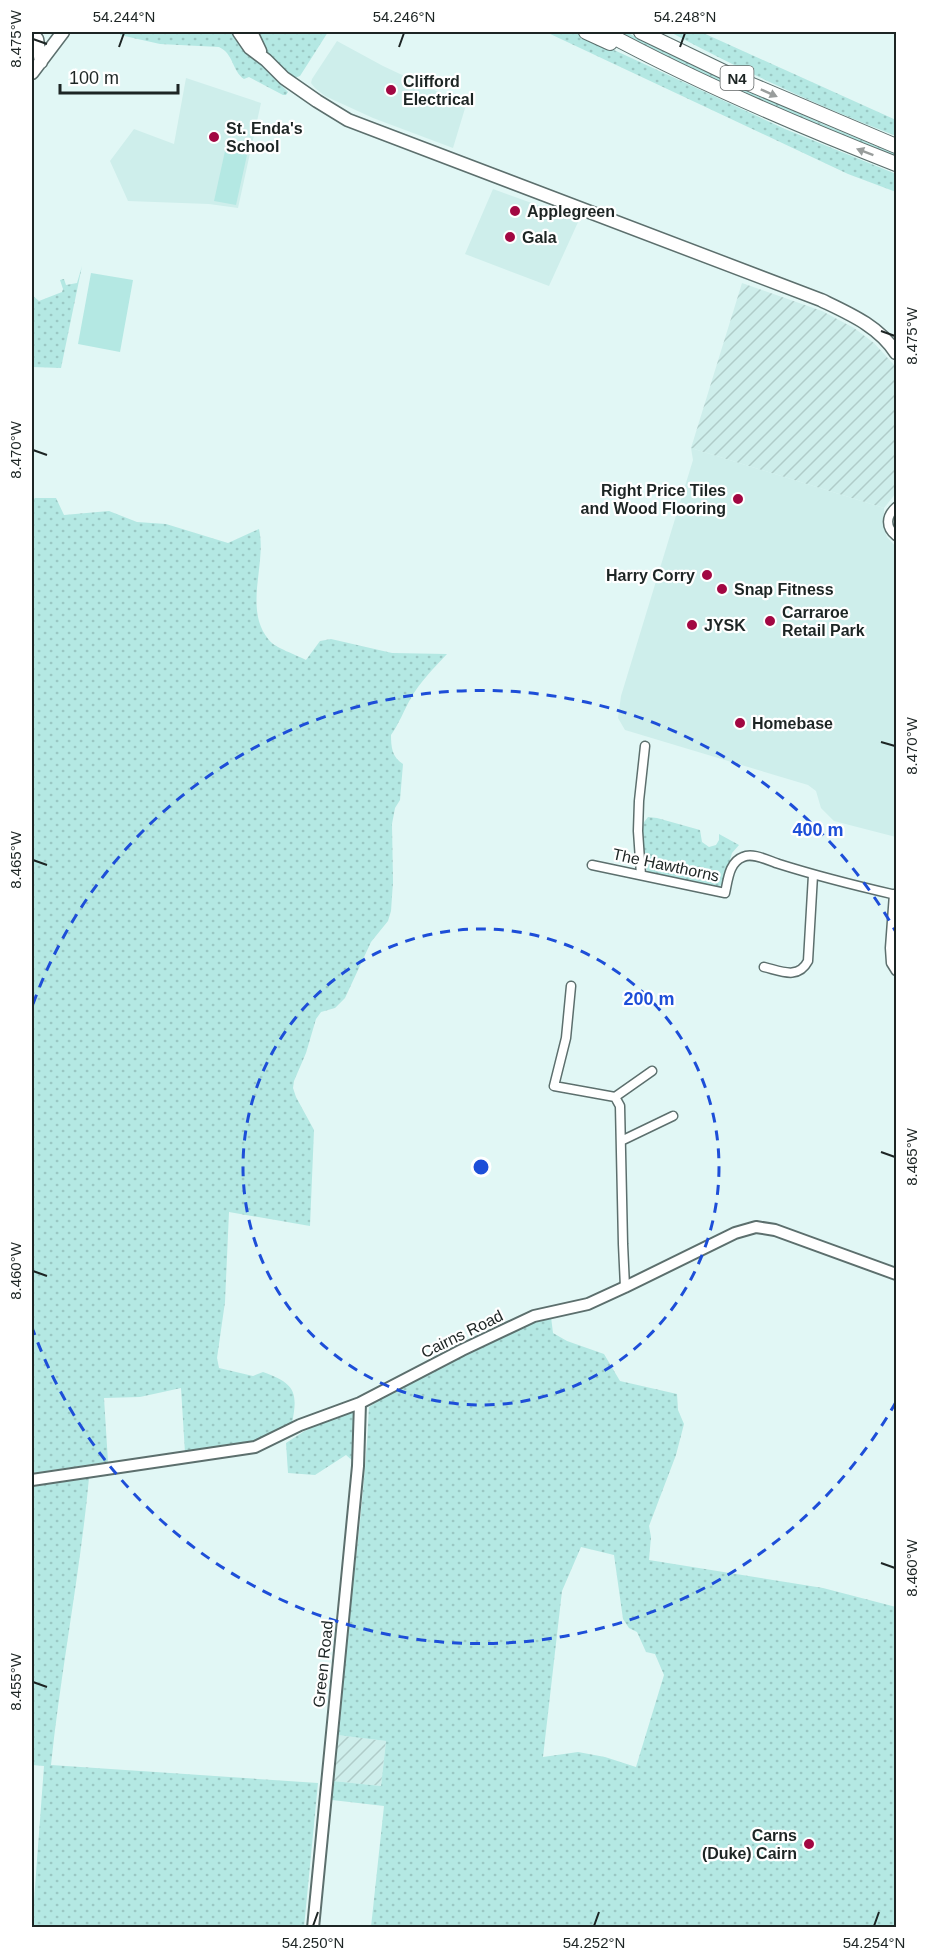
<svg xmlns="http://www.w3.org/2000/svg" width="928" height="1959" font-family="Arial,sans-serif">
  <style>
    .built { fill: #ceeeeb }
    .industrial { fill: url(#industrial-furrows) }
    .grass { fill: url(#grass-dots); fill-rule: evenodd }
    .green { fill: #b4e8e3 }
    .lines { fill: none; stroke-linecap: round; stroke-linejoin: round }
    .minor-casing { stroke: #5c6f6d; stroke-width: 11 }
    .tertiary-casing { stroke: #5c6f6d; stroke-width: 14 }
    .secondary-casing { stroke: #5c6f6d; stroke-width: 15 }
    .trunk-casing { stroke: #5c6f6d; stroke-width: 16 }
    .minor { stroke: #fff; stroke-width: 8 }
    .tertiary { stroke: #fff; stroke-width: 10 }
    .secondary { stroke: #fff; stroke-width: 12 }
    .trunk { stroke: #fff; stroke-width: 14 }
    .oneway { fill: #999d9c }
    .ticks { fill: none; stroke: #1d2524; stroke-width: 2 }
    .ring { fill: none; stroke: #1d4ed8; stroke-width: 3; stroke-dasharray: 10 8 }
    .poi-dot { fill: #a20742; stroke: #fff; stroke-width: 2 }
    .labels { text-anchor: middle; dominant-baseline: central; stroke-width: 4.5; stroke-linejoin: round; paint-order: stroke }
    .shield { fill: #fff; stroke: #616666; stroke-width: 1.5 }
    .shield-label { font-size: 15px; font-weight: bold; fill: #1d2524 }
    .poi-label { font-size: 16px; font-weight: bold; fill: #1d2524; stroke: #fff; text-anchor: start }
    .street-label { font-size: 16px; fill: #1d2524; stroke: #fff }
    .centre { fill: #1d4ed8; stroke: #fff; stroke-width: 3 }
    .ring-label { font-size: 18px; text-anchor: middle; font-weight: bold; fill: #1d4ed8; stroke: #fff; stroke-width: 4.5; stroke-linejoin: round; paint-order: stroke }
    .neatline { fill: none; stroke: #1d2524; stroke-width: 2 }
    .ticks-label { font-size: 15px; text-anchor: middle; fill: #1d2524 }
  </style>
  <defs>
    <pattern id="industrial-furrows" width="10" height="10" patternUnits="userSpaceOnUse" patternTransform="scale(1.5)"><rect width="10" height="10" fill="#ceeeeb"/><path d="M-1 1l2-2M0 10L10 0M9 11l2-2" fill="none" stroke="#b0ccc9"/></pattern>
    <pattern id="grass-dots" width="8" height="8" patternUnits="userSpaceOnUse" patternTransform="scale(1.5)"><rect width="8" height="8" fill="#b4e8e3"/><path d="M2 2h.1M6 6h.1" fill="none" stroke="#9ac7c3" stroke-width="1.8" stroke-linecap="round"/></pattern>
  </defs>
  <rect width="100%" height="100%" fill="#e1f7f5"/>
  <!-- built -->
  <path class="built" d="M337,41L383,66L466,105L453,148L373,118L325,96L315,88L311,83L312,79Z
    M186,78L261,103L238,208L209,204L128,201L110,161L134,129L174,144Z
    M493,189L579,220L549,286L465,254Z
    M691,448L884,508V528L887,537L896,547V837L834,821L821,808L816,791L808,785L625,730L618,718L621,696L693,460Z"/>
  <!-- industrial -->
  <path class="industrial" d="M742,283L822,311L854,328L874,343L896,367V493L884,508L691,448Z
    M337,1735L386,1741L381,1786L333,1781Z"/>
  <!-- grass -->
  <path class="grass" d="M120,32L129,34L130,32H233L249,53L288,92L286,95H283L249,77L244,79C232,71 234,54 219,47L160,44L120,35Z
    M256,32H328L300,76L294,78C280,65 261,51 256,32Z
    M546,32H575L785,129L896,174V192L848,174Z
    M613,32H626L659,49L818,122L896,154V160L798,120Z
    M670,32H701L896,120V136C818,106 743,71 670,32Z
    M82,266L61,368L32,367V295L39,301L62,292L63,289L60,280L64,279L66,285L77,283Z
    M35,498H56L64,515L109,511L137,522L166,524L228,543L259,529C267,564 243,610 269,640C275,648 297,655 306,660L320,641L331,639L392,653L447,654C434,668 420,682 411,698C404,710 399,724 391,735C391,747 392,757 403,764L400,800L395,808L392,824L393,882L391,911L388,921L371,942L345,998L335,1008L321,1012L316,1019L306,1053L294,1081L293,1088L296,1097L314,1130L310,1226L229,1212L225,1302L217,1358L219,1368L253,1376L263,1372C293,1383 299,1390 292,1423L254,1442L185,1453L181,1388L140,1397L104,1398L108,1462L32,1473V501Z
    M648,817L657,818L700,830L702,842L709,847L716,845L719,840V834L739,845L732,853L723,884L716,888L649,873L645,867L641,826Z
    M551,1317L553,1333L567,1341L604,1354L620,1381L677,1394L678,1410L684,1424L676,1455L649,1526L651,1537L649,1560L823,1588L896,1607V1927H371L384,1806L332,1800L333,1781L381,1786L386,1741L337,1735C346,1625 364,1517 369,1407C397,1388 428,1373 458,1357C487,1342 519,1321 551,1317ZM581,1547L614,1555L623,1619L629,1628L637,1632L646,1652L655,1654L664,1675L636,1767L605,1757L578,1752L543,1757L562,1591Z
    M360,1403L355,1428L353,1461L346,1455L315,1475L288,1473L286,1443L303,1432Z
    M89,1478C80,1574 61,1669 51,1765L318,1783L304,1927H32L44,1766L32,1765V1487Z"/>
  <!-- green -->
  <path class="green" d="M225,151L247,155L236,205L214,201Z
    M91,273L133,280L120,352L78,344Z"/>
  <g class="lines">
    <defs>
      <path id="minor" d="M896,507C886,516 885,527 896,536
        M592,865L725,893C728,880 729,862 743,857C753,852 769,861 779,864C817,876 857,886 896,895
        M641,875L638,831L639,801L645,746
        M894,894L890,948L891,963L896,971
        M764,967C781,971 798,980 808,961L813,875
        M571,986L566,1038L554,1086L615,1097
        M621,1141L673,1116
        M625,1287L623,1244L620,1106L615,1097L652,1071"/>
      <path id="tertiary" d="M32,1480L255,1447L300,1425L360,1403L462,1350L534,1316L588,1304L625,1287L735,1233L756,1227L775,1230L896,1274
        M313,1928L358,1466L360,1403"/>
      <path id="secondary" d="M239,32L250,48L266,60L284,78L317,101L348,120L821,300C848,313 879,326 896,353
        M251,32L260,51
        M32,33L37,39L41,62
        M32,73L63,32"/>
      <path id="trunk" d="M586,32L610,43
        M604,32C698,83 797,125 896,164
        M641,32L745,82L896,146"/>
    </defs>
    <!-- minor casing -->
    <use href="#minor" class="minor-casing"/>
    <!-- tertiary casing -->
    <use href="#tertiary" class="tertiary-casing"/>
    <!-- secondary casing -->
    <use href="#secondary" class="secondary-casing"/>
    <!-- trunk casing -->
    <use href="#trunk" class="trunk-casing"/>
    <!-- minor -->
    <use href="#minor" class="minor"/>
    <!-- tertiary -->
    <use href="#tertiary" class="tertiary"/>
    <!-- secondary -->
    <use href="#secondary" class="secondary"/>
    <!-- trunk -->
    <use href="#trunk" class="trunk"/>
  </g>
  <!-- one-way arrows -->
  <defs><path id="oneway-solid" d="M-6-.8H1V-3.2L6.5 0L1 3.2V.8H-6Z" transform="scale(1.5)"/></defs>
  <g class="oneway">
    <use href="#oneway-solid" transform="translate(769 93) rotate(24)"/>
    <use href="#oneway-solid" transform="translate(865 152) rotate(-159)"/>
  </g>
  <!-- ticks -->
  <path class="ticks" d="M33,39L47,44M119,47L124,33M399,47L404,33M680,47L685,33M881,331L895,336M33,450L47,455M881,742L895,746M33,860L47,865M881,1152L895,1157M33,1271L47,1276M881,1563L895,1568M33,1682L47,1687M313,1926L318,1912M594,1926L599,1912M874,1926L879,1912"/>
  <!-- distance rings -->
  <g class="ring">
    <circle cx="481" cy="1167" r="238"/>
    <path d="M896 1402A477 477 0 0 1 33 1330M33 1004A477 477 0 0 1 896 932"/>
  </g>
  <!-- markers -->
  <g class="poi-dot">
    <circle cx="391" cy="90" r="6"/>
    <circle cx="214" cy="137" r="6"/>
    <circle cx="515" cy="211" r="6"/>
    <circle cx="510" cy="237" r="6"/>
    <circle cx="738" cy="499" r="6"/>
    <circle cx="707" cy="575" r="6"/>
    <circle cx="722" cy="589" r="6"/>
    <circle cx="770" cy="621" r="6"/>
    <circle cx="692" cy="625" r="6"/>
    <circle cx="740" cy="723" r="6"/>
    <circle cx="809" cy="1844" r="6"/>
  </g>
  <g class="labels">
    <!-- shield labels -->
    <rect class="shield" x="720.5" y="66" width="33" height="24" rx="4.5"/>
    <g class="shield-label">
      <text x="737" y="78">N4</text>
    </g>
    <!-- poi labels -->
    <g class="poi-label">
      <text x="403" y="81">Clifford<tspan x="403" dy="18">Electrical</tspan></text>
      <text x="226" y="128">St. Enda's<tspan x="226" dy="18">School</tspan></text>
      <text x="527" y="211">Applegreen</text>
      <text x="522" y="237">Gala</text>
      <text x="726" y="490" text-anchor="end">Right Price Tiles<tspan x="726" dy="18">and Wood Flooring</tspan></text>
      <text x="695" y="575" text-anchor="end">Harry Corry</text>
      <text x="734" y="589">Snap Fitness</text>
      <text x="782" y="612">Carraroe<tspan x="782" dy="18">Retail Park</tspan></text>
      <text x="704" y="625">JYSK</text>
      <text x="752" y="723">Homebase</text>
      <text x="797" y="1835" text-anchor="end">Carns<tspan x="797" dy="18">(Duke) Cairn</tspan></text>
    </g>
    <!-- street labels -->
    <g class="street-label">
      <text transform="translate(666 865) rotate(12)">The Hawthorns</text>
      <text transform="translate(462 1334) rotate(-26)">Cairns Road</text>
      <text transform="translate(323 1664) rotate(-84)">Green Road</text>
    </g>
  </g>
  <circle cx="481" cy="1167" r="9" class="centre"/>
  <g class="ring-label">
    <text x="818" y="836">400 m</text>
    <text x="649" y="1005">200 m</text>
  </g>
  <!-- border -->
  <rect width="928" height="1959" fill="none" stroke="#ffffff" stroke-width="66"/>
  <!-- scale -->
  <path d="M60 84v9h118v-9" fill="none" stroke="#1d2524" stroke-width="3"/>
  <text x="69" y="84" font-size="18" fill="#1d2524" stroke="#ffffff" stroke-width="4.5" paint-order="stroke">100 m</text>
  <rect x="33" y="33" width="862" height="1893" class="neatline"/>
  <g class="ticks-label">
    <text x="124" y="22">54.244°N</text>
    <text x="404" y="22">54.246°N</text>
    <text x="685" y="22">54.248°N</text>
    <text transform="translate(16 39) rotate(-90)" y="5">8.475°W</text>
    <text transform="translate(912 336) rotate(-90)" y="5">8.475°W</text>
    <text transform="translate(16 450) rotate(-90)" y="5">8.470°W</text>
    <text transform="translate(912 746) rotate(-90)" y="5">8.470°W</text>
    <text transform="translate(16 860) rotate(-90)" y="5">8.465°W</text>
    <text transform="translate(912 1157) rotate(-90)" y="5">8.465°W</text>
    <text transform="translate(16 1271) rotate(-90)" y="5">8.460°W</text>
    <text transform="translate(912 1568) rotate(-90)" y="5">8.460°W</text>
    <text transform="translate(16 1682) rotate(-90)" y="5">8.455°W</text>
    <text x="313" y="1948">54.250°N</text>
    <text x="594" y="1948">54.252°N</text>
    <text x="874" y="1948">54.254°N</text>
  </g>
</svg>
